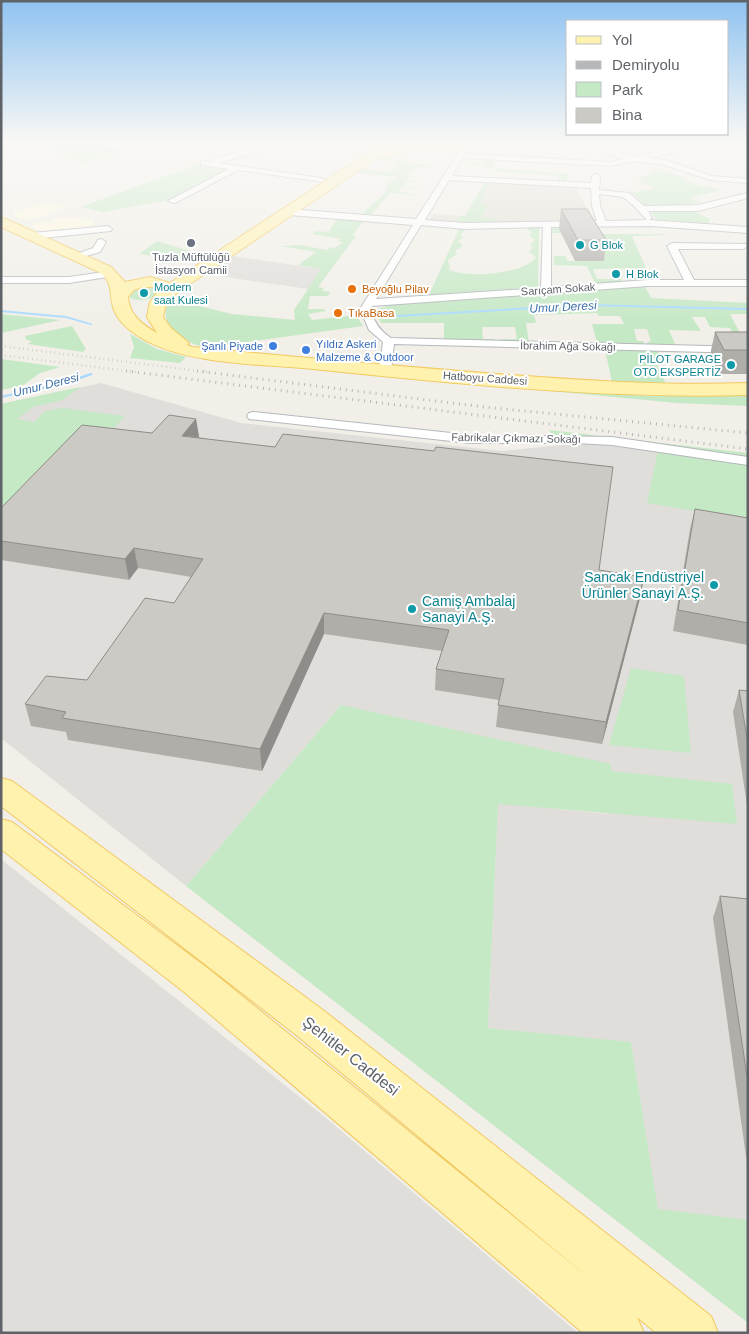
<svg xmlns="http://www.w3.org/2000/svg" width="749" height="1334" font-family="Helvetica,sans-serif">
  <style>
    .commercial { fill: #fef7e0 }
    .industrial { fill: #e0deda }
    .education { fill: #e1ded6 }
    .green { fill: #c5e8c5 }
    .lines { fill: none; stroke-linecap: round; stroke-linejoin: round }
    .stream { fill: #aadaff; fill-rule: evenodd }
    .minor-casing { stroke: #b5b8bc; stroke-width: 2 }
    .primary-casing { stroke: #f2c960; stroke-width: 2 }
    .minor { fill: #fff; fill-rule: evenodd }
    .primary { fill: #fff2af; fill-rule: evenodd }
    .rail-far1 { stroke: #b6b7b8; stroke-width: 2.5; stroke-dasharray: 0.5 4; stroke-linecap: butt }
    .rail { stroke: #b6b7b8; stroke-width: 3; stroke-dasharray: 1 5; stroke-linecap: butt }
    .wall { fill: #afaea9 }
    .shaded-wall { fill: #8f8d8a }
    .building { fill: #cccac5; stroke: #8f8d8a }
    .worship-dot { fill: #6b7280; stroke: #fff; stroke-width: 2 }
    .culture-dot { fill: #0f9aa8; stroke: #fff; stroke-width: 2 }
    .food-dot { fill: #e8710a; stroke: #fff; stroke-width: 2 }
    .shop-dot { fill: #3f7fe0; stroke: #fff; stroke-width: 2 }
    .labels { text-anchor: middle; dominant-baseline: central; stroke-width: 4; stroke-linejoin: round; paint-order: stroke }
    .far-culture-label { font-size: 11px; fill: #0d838f; stroke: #fff; text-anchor: start }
    .far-worship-label { font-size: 11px; fill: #5b616d; stroke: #fff }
    .far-food-label { font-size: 11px; fill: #c56008; stroke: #fff; text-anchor: start }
    .far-street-label { font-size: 11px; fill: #5f6368; stroke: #fff }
    .far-shop-label { font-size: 11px; fill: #366cbe; stroke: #fff; text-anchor: start }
    .far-water-label { font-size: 12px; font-style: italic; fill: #4174aa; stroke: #fff }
    .culture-label { font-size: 14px; fill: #0d838f; stroke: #fff; text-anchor: end }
    .near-street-label { font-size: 16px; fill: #5f6368; stroke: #fff }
  </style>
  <rect width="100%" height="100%" fill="#f1efe8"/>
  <!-- commercial -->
  <path class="commercial" d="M55,204L66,207L37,218L24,220L14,217V212L36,205Z
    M74,217L75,219H93L94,225L89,228L43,232L31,226L37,223L53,221V219Z"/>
  <!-- industrial -->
  <path class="industrial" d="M232,256L321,269L308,289L205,274Z
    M101,383L241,423L502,451L589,442L612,443L748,464V1304L664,1249L631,1043L488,1028L498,803L609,814L341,705L186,886L1,738V404Z
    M1,859L326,1118L578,1333H1Z"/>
  <!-- education -->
  <path class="education" d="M486,181L571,186L577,189L593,221L470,225L428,222L433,214L465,216Z"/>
  <!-- green -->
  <path class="green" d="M43,143H103L123,152L81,163Z
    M383,157L437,168L417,167L413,171L419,173L407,172L405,174L411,175L407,181L424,182H406L403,187L425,189L401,188L398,192L420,195L390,193L369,217L354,216L356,213L362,214L386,192L387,185L397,177L357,173L363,169C377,171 387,174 398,166L395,165L397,162L377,160Z
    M485,159L496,160L493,168L568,174L566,182H561V180L558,179V175L495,172V169L483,168L484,165L466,164L468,162L483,163Z
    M198,164L231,169L169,200L103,212L81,207Z
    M656,169L688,178L682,180L703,187L708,186L721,190L689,198L700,202C689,205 655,211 645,205C638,201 639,196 629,193L654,189L651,186L642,183L638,177L650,175V172Z
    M486,181H491L480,202L488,205L481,218L495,219V225L455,224L460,216H465Z
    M650,210L692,211L710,219L708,224L657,221Z
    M338,218L365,220L352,235L356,236L318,287L324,288L322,291L330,292L328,296H310L308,309H324L326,311L308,314L312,320L356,315L363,326L226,345L219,352C194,346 152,331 170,299L232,314L295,320L294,310L321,269L298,265L316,252L281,246L300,245L327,250L330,247L335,248L343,242L338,241L341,239L313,234L315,231L328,232Z
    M589,225L594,234H662L664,235L632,236L651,280L627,282L626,279L640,278L635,268L593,269L597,279H621L622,282L595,283L587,266L554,265V256H565L568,261H593L584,228H559L561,233H552V227Z
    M526,226L539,227L538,287L429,295L460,227H513L466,229L461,234L463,238L458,241L463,246L455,251L457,254L448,260L450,268L448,269C465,279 525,274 536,257L529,252L533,247L530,245L535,240L529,235L532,232L525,228Z
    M157,241L193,252L180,260L139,254Z
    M143,286H152L159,291C153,301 140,302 130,298L131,291Z
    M645,286L651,298L748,303V314H730L742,337L737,343L730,328L710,327L705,317H692L701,331L669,330L675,344H648L647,342L651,341L647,329H634L637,341H643L644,344L597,343L592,324H624L620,316H599L597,313L534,315L536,323H526L529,343L502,342L501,339H517L515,327H482L483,339H494L495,342L444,341V323H381L375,310L393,304Z
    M1,314L60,320L1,333Z
    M72,326L86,349L83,352L28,344L32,341L26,340L25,336Z
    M130,334L157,349L186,357L180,363L130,358L134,347Z
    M605,350H658L662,360L655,361L666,384L612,382Z
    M1,359L60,367L40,373L22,386L1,390Z
    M510,385L648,396H748V406L677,403L509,387Z
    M80,387L63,400L33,407L17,419L34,422L45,411L62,408L125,416L103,440L1,512V404Z
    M549,430L748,453V459L612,438L552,436Z
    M658,450L748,464V520L647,503Z
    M631,668L684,676L691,753L609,745Z
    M341,705L611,764V771L732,784L737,824L498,804L488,1028L631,1042L658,1209L748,1220V1323L186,886Z"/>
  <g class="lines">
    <!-- stream -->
    <path class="stream" d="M587,304L748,308V310L587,306L379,318L377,317L379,316Z
      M1,310L66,316L93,324L91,325L66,318L1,312Z
      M90,373H92V375L70,383L1,398V396L67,381Z"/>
    <defs>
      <path id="minor" d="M276,143H288L218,163L321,178L325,180L324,182L238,170L175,203L168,201L229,169L201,165V161L212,162V159Z
        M465,143H472L465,154L610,162L624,159L580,143H591L633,157L698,143H710L707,145L647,158L665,160L712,176L748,179V183L711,180L661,164L633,161L610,166L462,158L452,176L591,183L592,176L596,174L600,176L599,190L629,193L644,206L698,205L748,193V198L698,211H648L652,218L649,220L748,227V233L651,226L551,227V287L648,280H684L667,246L672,243L746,244L748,246L743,249H678L694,280H748V286H648L372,306L370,309C374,322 380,331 391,338L748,347V353L394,344L391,371L385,375L381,373L379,371L383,342L369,330L360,309L413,225L289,215L285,212L289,209L416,219ZM449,180L591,188L592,206L597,221L465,223L425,220ZM599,194L623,197L633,205L647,220L606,221L600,206ZM421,225L465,229L543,227L541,288L376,299Z
        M730,143L748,144V148L731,145Z
        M108,226L112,229L111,231L32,239L27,236L32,233Z
        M101,239L106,242L100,252L76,259L71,256L93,248L98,240Z
        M111,271L116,274L114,276L69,283H1V277H69Z
        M253,412L470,435L612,437L748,457V465L612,445L576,443H470L249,419L247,416L249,413Z"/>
      <path id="primary" d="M413,143H471L465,146L418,148L377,158L178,292L166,303L163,317L171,328L189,343L187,345L192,347C294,357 396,366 498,374C581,380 664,386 748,383V395C603,399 457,384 313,369C262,364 188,365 143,339C131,332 117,322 113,307C109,293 113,283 101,273L1,227V218L6,219L111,267L125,282L150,277L170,283L369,152ZM142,287H153L159,290L150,302L147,317L157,333C142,324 130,316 128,297L134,290Z
        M1,778L12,781L323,1010L711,1316L718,1333H656L637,1317L644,1333H583L184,992L1,849V819L12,822L210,970L594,1282L295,1034L1,806Z"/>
    </defs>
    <!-- minor casing -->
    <use href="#minor" class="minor-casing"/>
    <!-- primary casing -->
    <use href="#primary" class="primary-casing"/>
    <!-- minor -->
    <use href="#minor" class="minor"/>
    <!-- primary -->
    <use href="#primary" class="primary"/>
    <!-- rail-far1 -->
    <path class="rail-far1" d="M1,346L207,372
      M1,355L136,372"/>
    <!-- rail -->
    <path class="rail" d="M126,371L748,449
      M197,371L484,407L748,433"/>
  </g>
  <!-- wall -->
  <path class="wall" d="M561,209L606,240L604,261H575L559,229Z
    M715,332H748V374H719L710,355Z
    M196,419L199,437L599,570L640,598L602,744L496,727L499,700L435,690L436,669L442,651L324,634L262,771L68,740L66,732L31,726L25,704L87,680L174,603L191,577L138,568L129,580L1,560V508L152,433Z
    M695,509L748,518V645L673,631L690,529Z
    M739,690L748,691V812L733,712Z
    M720,896L748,899V1171L713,918Z"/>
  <!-- shaded-wall -->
  <path class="shaded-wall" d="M196,419L199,437L182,436Z
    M134,548L138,568L129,580L125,559Z
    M644,577L640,598L602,744L606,722Z
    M324,613V634L262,771L260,749Z"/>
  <!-- building -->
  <path class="building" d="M561,209H587L606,240H578Z
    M715,332H748V350H724Z
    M169,415L196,419L182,436L275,447L283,434L434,451L436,447L613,467L599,570L644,577L606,722L498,705L504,679L436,669L449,630L324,613L260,749L62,718L66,712L25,704L46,676L87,680L145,598L174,603L203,559L134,548L125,559L1,541V508L82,425L152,433Z
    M695,509L748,518V623L678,610Z
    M739,690L748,691V744Z
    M720,896L748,899V1083Z"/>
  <!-- sky -->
  <linearGradient id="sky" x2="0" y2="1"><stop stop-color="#8fc3f1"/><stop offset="0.43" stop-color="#f9f8f5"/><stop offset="1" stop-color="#f9f8f5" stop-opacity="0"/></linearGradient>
  <rect width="749" height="329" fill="url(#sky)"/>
  <!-- markers -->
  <circle class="worship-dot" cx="191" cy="243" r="5"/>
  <g class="culture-dot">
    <circle cx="580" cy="245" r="5"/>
    <circle cx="616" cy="274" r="5"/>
    <circle cx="144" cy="293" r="5"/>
    <circle cx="731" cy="365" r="5"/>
    <circle cx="714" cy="585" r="5"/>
    <circle cx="412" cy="609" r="5"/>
  </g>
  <g class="food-dot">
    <circle cx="352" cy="289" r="5"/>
    <circle cx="338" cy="313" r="5"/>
  </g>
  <g class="shop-dot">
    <circle cx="273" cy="346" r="5"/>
    <circle cx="306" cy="350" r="5"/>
  </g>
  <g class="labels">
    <!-- far-culture labels -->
    <g class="far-culture-label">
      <text x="590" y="245">G Blok</text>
      <text x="626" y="274">H Blok</text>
      <text x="154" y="287">Modern<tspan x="154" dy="13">saat Kulesi</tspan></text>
      <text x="721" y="359" text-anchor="end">PİLOT GARAGE<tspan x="721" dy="13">OTO EKSPERTİZ</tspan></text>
    </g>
    <!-- far-worship labels -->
    <g class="far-worship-label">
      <text x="191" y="257">Tuzla Müftülüğü<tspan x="191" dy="13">İstasyon Camii</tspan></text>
    </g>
    <!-- far-food labels -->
    <g class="far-food-label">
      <text x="362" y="289">Beyoğlu Pilav</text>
      <text x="348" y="313">TıkaBasa</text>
    </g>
    <!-- far-street labels -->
    <g class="far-street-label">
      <text transform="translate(558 289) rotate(-4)">Sarıçam Sokak</text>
      <text transform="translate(568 346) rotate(1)">İbrahim Ağa Sokağı</text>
      <text transform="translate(485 378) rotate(4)">Hatboyu Caddesi</text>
      <text transform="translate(516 438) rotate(1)">Fabrikalar Çıkmazı Sokağı</text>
    </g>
    <!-- far-shop labels -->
    <g class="far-shop-label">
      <text x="316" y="344">Yıldız Askeri<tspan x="316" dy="13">Malzeme &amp; Outdoor</tspan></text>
      <text x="263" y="346" text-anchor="end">Şanlı Piyade</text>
    </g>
    <!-- far-water labels -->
    <g class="far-water-label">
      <text transform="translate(563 307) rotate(-3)">Umur Deresi</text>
      <text transform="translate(46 385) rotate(-14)">Umur Deresi</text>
    </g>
    <!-- culture labels -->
    <g class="culture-label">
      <text x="704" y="577">Sancak Endüstriyel<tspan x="704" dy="16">Ürünler Sanayi A.Ş.</tspan></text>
      <text x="422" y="601" text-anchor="start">Camiş Ambalaj<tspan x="422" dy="16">Sanayi A.Ş.</tspan></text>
    </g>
    <!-- near-street labels -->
    <g class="near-street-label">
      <text transform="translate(351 1056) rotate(38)">Şehitler Caddesi</text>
    </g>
  </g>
  <!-- border -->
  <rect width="749" height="1334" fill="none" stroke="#5f6368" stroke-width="5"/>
  <!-- legend -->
  <rect x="566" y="20" width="162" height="115" fill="#ffffff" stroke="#bfc1c3"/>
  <rect x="576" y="36" width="25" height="8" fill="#fff2af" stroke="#bfc1c3"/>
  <text x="612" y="45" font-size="15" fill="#5f6368">Yol</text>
  <rect x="576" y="61" width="25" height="8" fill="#b6b7b8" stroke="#bfc1c3"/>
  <text x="612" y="70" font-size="15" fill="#5f6368">Demiryolu</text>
  <rect x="576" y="82" width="25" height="15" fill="#c5e8c5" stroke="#bfc1c3"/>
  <text x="612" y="95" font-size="15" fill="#5f6368">Park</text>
  <rect x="576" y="108" width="25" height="15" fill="#cccac5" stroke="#bfc1c3"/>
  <text x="612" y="120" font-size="15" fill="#5f6368">Bina</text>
</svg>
